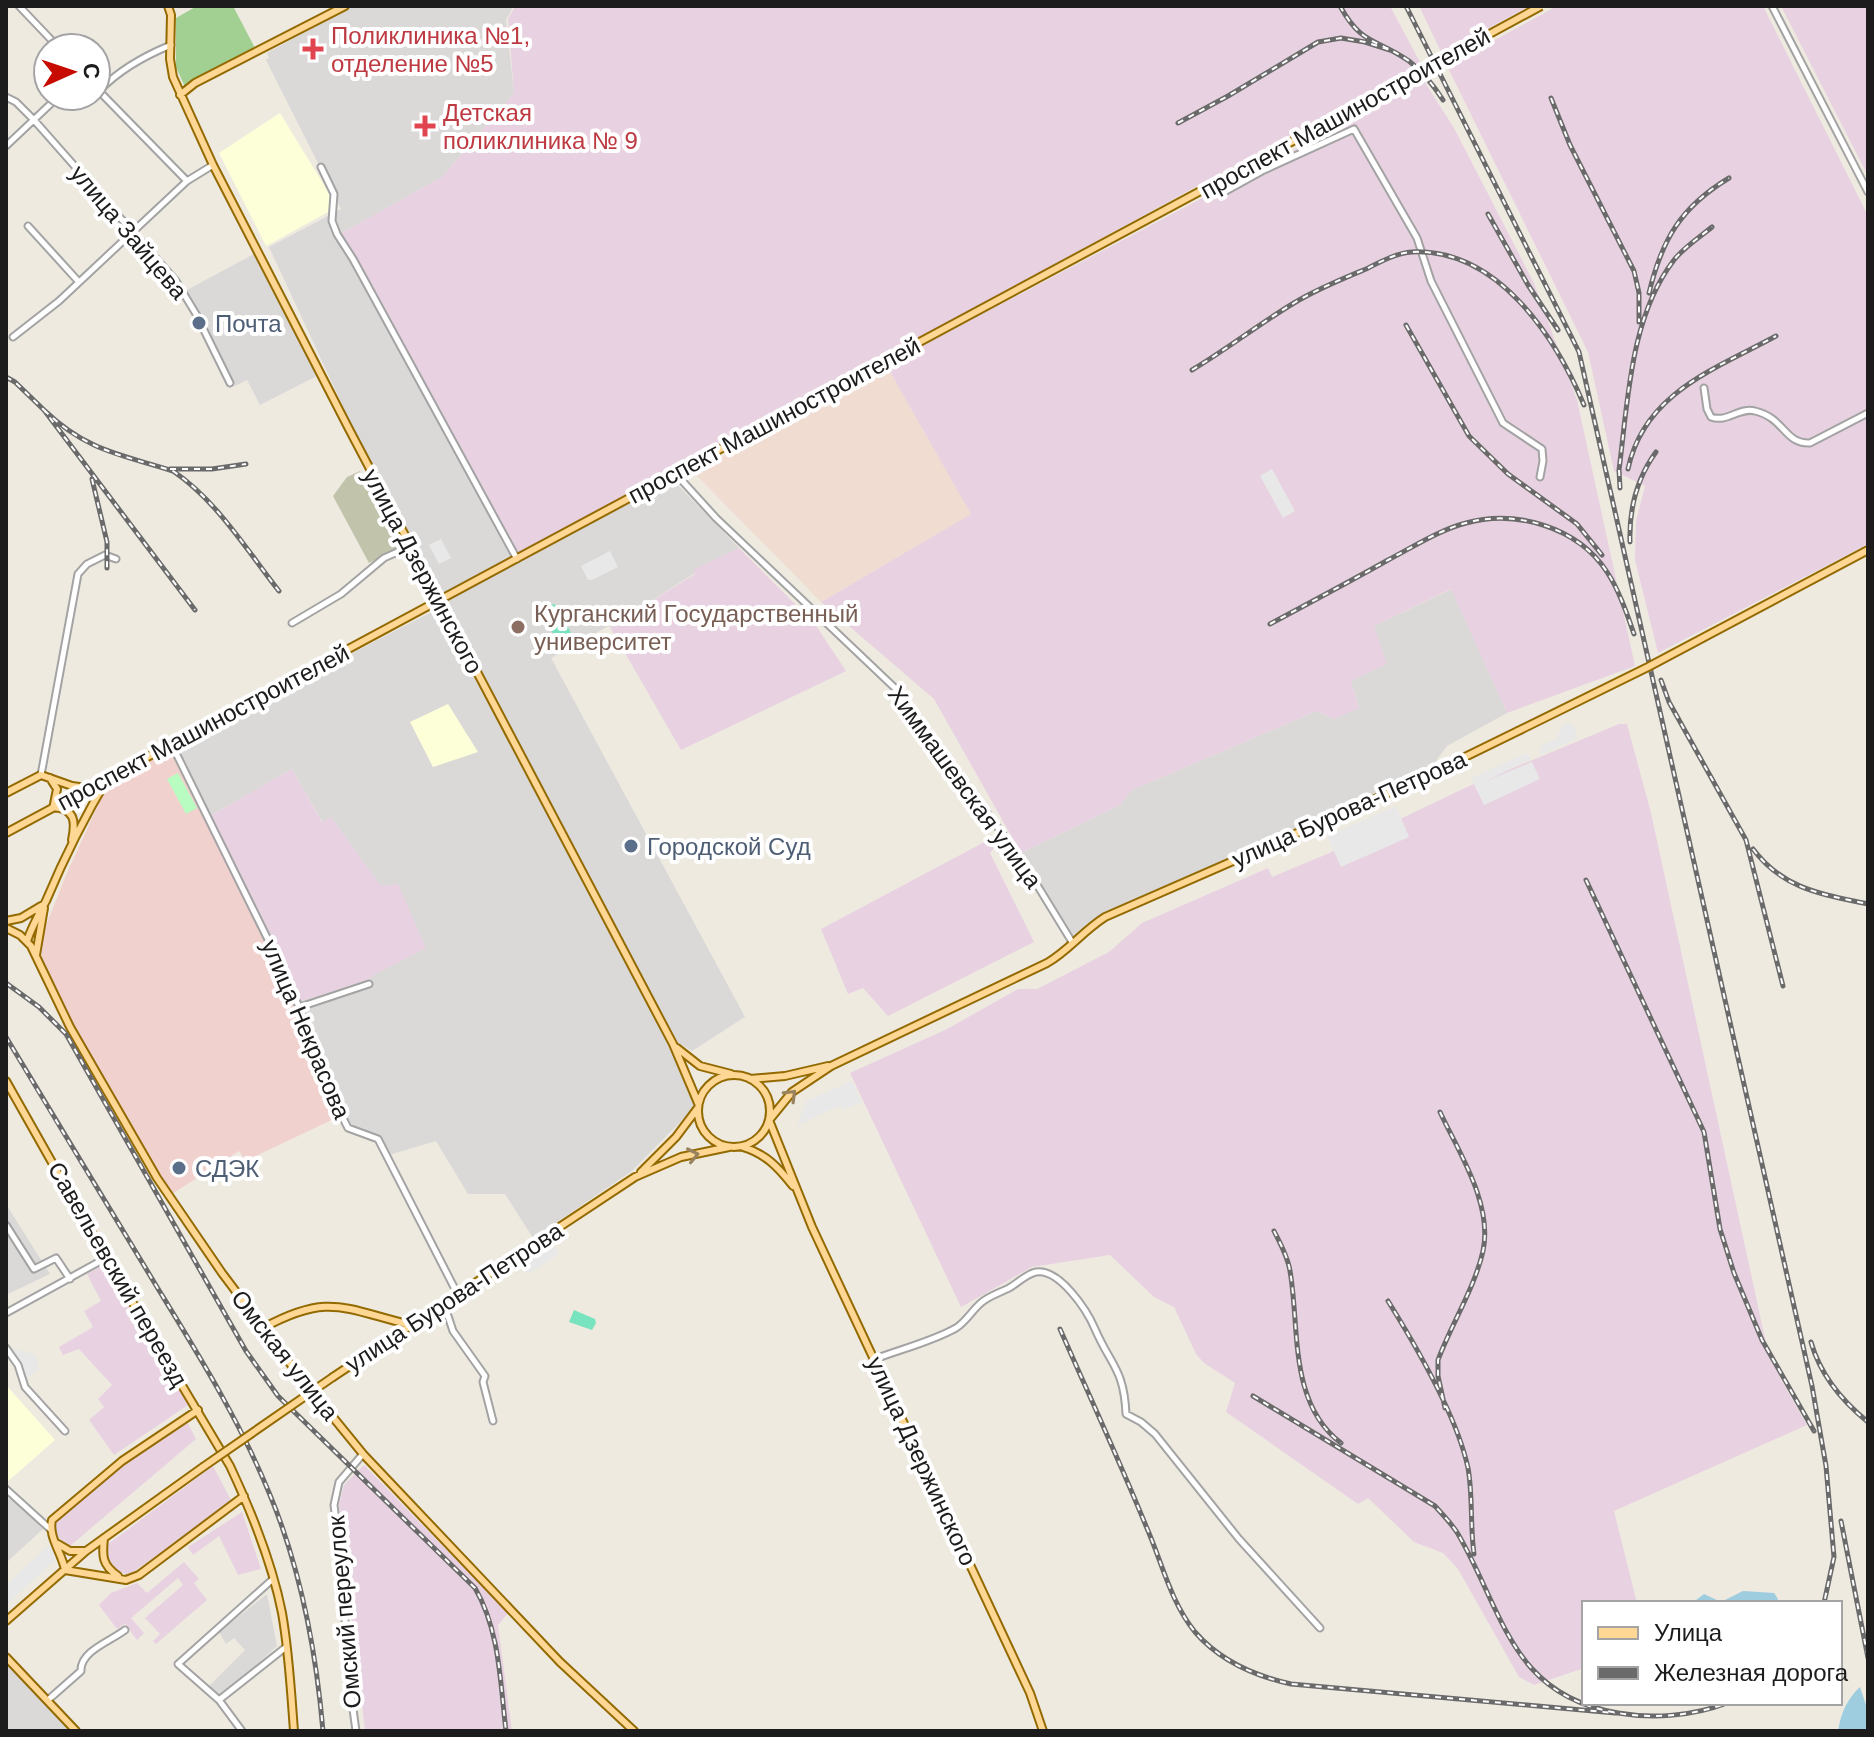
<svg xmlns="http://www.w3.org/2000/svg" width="1874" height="1737" font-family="Arial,sans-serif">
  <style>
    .residential { fill: #dad9d8 }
    .commercial { fill: #f1d1ce }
    .industrial { fill: #e8d2e2 }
    .education { fill: #fdffd8 }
    .military { fill: #f1dcd2 }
    .construction { fill: #c2c3ab }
    .forest { fill: #a1d092 }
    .park { fill: #b9fcc2 }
    .pitch { fill: #78e3bf }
    .parking { fill: #e8e8e8 }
    .water { fill: #9dcddf }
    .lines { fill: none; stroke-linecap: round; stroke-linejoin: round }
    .minor-casing { stroke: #a3a3a3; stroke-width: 9 }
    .major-casing { stroke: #936a00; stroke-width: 10 }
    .minor { stroke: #fff; stroke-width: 5 }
    .major { stroke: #ffd794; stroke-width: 6 }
    .rail-casing { stroke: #6a6a6a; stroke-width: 5 }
    .rail { stroke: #fff; stroke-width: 2; stroke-dasharray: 6; stroke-linecap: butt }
    .major-bridge-casing { stroke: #936a00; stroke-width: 10; stroke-linecap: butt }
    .major-bridge { stroke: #ffd794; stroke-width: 6 }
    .oneway { stroke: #99835e }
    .health-dot { fill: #e0444e; stroke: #fff; stroke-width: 3 }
    .service-dot { fill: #5c6f8a; stroke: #fff; stroke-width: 3 }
    .education-dot { fill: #8d6e63; stroke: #fff; stroke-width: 3 }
    .labels { text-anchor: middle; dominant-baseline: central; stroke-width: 8; stroke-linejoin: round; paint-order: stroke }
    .health-label { font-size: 24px; fill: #be3a42; stroke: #fff; text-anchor: start }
    .street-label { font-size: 24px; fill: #1c1c1c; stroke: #fff }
    .service-label { font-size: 24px; fill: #4e5e75; stroke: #fff; text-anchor: start }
    .education-label { font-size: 24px; fill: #785e54; stroke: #fff; text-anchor: start }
  </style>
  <rect width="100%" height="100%" fill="#eeeae0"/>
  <!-- residential -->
  <path class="residential" d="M353,6H510L512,9L506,20L514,93L442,177L340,234L519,556L442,599L381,488L269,247L341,209L266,60L269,58L267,53Z
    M254,254L317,376L260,405L247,380L235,386L185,291Z
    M673,480L739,548L694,570L695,573L637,610L551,658L745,1017L692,1051L675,1041L444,602Z
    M1452,589L1507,713L1447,746L1427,773L1136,899L1088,923L1072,938L1021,853L1120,805L1132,790L1317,711L1334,719L1359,707L1351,681L1374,626Z
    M437,609L672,1047L694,1100V1108L632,1171L533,1238L505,1194H468L436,1141L389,1155L379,1135L349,1126L323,1072L301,1000L330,995L364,984L372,976L381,887L331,817L323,823L292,769L210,816L176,745Z
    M6,1204L50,1274L6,1295Z
    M12,1497L43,1529L6,1563V1500Z
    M267,1594L277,1646L217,1700L206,1689L245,1650L234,1638L226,1644L219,1632Z
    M6,1662L71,1731H6Z"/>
  <!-- commercial -->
  <path class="commercial" d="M171,747L281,969L297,1006L316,1072L338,1117L245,1161L239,1151L172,1194L156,1175L62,1004L41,954L43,933L66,875L110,779Z"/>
  <!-- industrial -->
  <path class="industrial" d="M515,6H1390L1421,64L519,556L340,234L442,177L514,93L508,19Z
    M1419,6H1529L1442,54Z
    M1557,6H1763L1868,216V544L1658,653L1635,560L1636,521L1645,486L1614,471L1588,352L1447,66Z
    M1781,6H1868V176Z
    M1424,81L1454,128L1534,283L1577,400L1635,666L1507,713L1451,589L1374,626L1387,664L1351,681L1359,708L1334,719L1317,711L1132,790L1120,805L1021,853L934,699L821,602L970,514L886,365Z
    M739,548L815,624L846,671L681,750L610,627L695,574L693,570Z
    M1619,724H1627L1651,813L1766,1343L1782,1371L1779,1376L1807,1425L1614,1511L1637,1603H1584V1668L1534,1685L1519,1677L1458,1569L1443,1553L1414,1542L1368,1498L1358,1504L1226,1412L1235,1383L1204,1363L1196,1354L1174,1307L1154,1297L1110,1255L1032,1267L961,1307L850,1073L947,1029L1018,989H1037L1076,969L1109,952L1142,923L1268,868L1272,877L1327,854L1467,787Z
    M292,769L322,822L331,817L381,886L398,884L426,948L372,976L364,984L330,995L301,1000L210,816Z
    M992,838L995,847L990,853L1034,942L888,1016L863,988L848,994L821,929Z
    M105,1264L188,1405L114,1455L89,1420L104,1407L98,1399L112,1385L79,1349L63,1355L59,1347L93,1327L84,1311L101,1301L87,1274Z
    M186,1420L196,1439L70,1546L55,1535L53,1524L122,1463Z
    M364,1465L508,1613L498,1625L512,1731H365L339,1505L344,1485Z
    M213,1466L232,1502L129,1575L117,1571L106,1555L107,1545Z
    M242,1512L261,1569L238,1575L219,1536L193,1555L188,1547Z
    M184,1562L199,1579L194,1583L207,1600L156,1644L153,1641L160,1634L145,1618L183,1585L178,1578L131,1618L144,1633L137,1640L125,1624L117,1629L99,1605L111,1593L137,1583L147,1593Z"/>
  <!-- education -->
  <path class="education" d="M280,113L332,198L330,211L266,246L219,153Z
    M448,704L478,752L433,767L410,722Z
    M6,1385L55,1440L6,1483Z"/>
  <!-- military -->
  <path class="military" d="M886,365L971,514L821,602L694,473Z"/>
  <!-- construction -->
  <path class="construction" d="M360,471L401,547L369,563L333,496L347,477Z"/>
  <!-- forest -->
  <path class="forest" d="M197,6H233L257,52L185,87L176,67V18Z"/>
  <!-- park -->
  <path class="park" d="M178,773L197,808L186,814L167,779Z"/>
  <!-- pitch -->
  <path class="pitch" d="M553,604L557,606L571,633L570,638L562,643L557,641L541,611Z
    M574,1310L595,1319L596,1323L592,1330L569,1322Z"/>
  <!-- parking -->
  <path class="parking" d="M1272,469L1295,511L1283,518L1260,476Z
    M441,539L451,558L439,564L429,545Z
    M610,551L618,567L592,580H588L581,566Z
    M1572,723L1578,738L1540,755L1541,746L1556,739L1564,724Z
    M1527,753L1531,759L1484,782L1532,762L1540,779L1484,805L1471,778Z
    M1396,806L1409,837L1341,867L1327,836Z
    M852,1081L862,1102L843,1110L841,1106L827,1111L797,1126L806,1101Z
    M551,1241L559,1254L528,1274L520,1261Z
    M11,1348L36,1355L39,1369L25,1380Z
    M49,1545L59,1556L6,1605V1585Z"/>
  <!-- water -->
  <path class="water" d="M1743,1591L1774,1593L1778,1599L1775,1603H1692L1704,1594L1721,1602Z
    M1860,1687L1868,1711V1731H1838C1841,1713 1847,1699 1860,1687Z"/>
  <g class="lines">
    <defs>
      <path id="minor" d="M19,6L59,48
        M1772,6L1868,192
        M96,88L187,181
        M99,91C118,71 144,56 171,45
        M6,97L16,102L34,120L176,281L196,314L230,383
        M6,146L59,96
        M321,167L334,194L332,221L337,234L353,259L517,559
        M1202,191L1224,192L1262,171L1354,129L1417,238L1431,281L1503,423L1542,449L1543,461L1540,477
        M28,226L78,281
        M13,337L59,301L187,181L213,165
        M1704,388L1707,409L1711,417C1727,423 1739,407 1755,411C1785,418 1784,444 1810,443L1868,413
        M676,474L716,518L897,690L1023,862L1072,942
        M292,623L341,594L384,558L411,546
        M171,743L283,970L306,1023L321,1075L348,1128L378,1139L458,1295
        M41,775L78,574L87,564L105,555L116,559
        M300,1007L369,984
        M6,1225L34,1269L56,1258L70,1279
        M444,1304L453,1331L485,1376L483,1382L493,1421
        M6,1313L106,1258
        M6,1348L18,1365L25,1387L65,1431
        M875,1359C901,1349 931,1342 956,1328C967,1321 972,1310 982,1302C989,1296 1001,1292 1009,1288C1018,1283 1026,1274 1036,1272C1059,1268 1087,1310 1095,1329C1111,1366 1124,1369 1126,1414L1141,1422L1155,1434L1239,1539L1320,1628
        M6,1489L50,1529
        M48,1700L81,1671C80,1651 111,1641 125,1630
        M219,1700L286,1647
        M242,1731L219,1700L178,1664L273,1579
        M356,1731L348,1673L342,1568L334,1505L339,1482L363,1454"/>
      <path id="major" d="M168,6L171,15L170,59L173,77L213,165L350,431L673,1044L698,1103
        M180,95L195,83L345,6
        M50,778L57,789L54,804
        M6,793L41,775L72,786L87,788
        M53,807C75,809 76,821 72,840
        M6,833L1260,159
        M6,921L21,918L41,906
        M6,928L20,935L31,946L70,1027L157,1178L222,1273L301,1378L363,1454L560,1662L634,1731
        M27,941C32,926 39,914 46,901C64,858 85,816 109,776
        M36,955L44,908
        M677,1048L700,1066L731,1074
        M698 1111a36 36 0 1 1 72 0a36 36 0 1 1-72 0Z
        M750,1079L785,1076L828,1066
        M6,1081L106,1258L230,1466C252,1513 272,1562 282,1613C289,1652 291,1692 294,1731
        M770,1119L792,1092L831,1066L1047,963C1068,951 1083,931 1105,917L1416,781L1518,731
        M769,1120L812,1227L1030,1693L1043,1731
        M743,1147C766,1154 778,1167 793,1186
        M641,1172L676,1137L697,1109
        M263,1328C329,1292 344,1309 411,1325
        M333,1377L635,1177L681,1157L729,1147
        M104,1538C102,1556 102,1565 118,1576
        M58,1544L70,1551H84
        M65,1570C62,1553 48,1537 52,1520L122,1461L198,1410
        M65,1570L126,1580L139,1575L244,1496
        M6,1621L86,1551L203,1467
        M6,1657L76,1731"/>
    </defs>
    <!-- minor casing -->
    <use href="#minor" class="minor-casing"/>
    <!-- major casing -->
    <use href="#major" class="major-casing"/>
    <!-- minor -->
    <use href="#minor" class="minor"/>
    <!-- major -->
    <use href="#major" class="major"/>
    <defs>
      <path id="rail" d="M1340,6C1362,46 1376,38 1409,61C1423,72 1434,86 1443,100
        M1406,6L1579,352L1812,1386L1826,1466L1834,1557L1824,1603
        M1551,98L1570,145L1634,271L1639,293V322
        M1178,123L1228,96L1318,42L1341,38L1365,42L1390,50
        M1488,214L1528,285L1558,330
        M1649,293C1662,239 1681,207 1729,178
        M1406,325L1469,436L1508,474L1577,524L1602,555
        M1192,370C1227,349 1259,324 1294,303C1317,289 1342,279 1366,269C1380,262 1396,253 1412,252C1497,248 1555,336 1584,405
        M6,377L15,382L44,410L195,610
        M44,410C87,451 119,454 173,471C217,501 246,549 279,591
        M170,469H212L246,464
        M1628,469C1644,393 1715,369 1776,336
        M92,479L107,542V568
        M1620,488L1619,470C1628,401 1630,317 1674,260C1684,247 1700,237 1712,227
        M1630,542C1629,510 1637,478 1656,452
        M1270,624C1309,603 1349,582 1388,560C1413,547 1439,530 1466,523C1515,509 1578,527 1607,572C1619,590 1627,614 1634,634
        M1661,680L1669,702L1746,840L1783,986
        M1753,849C1783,889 1821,894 1868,904
        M1586,880L1704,1132L1720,1229L1734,1273L1762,1340L1814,1431
        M6,983L39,1007L66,1034L246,1351L278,1396L475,1588C500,1631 500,1682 506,1731
        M6,1037C56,1121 107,1204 157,1287C198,1354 240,1421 270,1495C301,1570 316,1650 323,1731
        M1440,1112C1459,1153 1493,1204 1483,1251C1475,1287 1451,1325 1438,1360V1376L1445,1408
        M1274,1231C1280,1243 1288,1257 1290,1271C1300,1327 1288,1403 1341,1443
        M1388,1301C1416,1346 1457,1416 1468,1468C1473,1495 1470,1526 1474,1554
        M1060,1329C1089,1395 1119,1460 1146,1526C1162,1562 1170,1601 1195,1632C1220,1661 1255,1676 1291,1684L1615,1713
        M1811,1342C1820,1374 1842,1401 1868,1422
        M1253,1396L1435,1506C1443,1515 1452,1524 1458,1534C1504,1613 1511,1695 1618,1713C1653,1719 1693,1716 1727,1703
        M1841,1521L1868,1658"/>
    </defs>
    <!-- rail casing -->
    <use href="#rail" class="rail-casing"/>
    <!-- rail -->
    <use href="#rail" class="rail"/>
    <defs>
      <path id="major-bridge" d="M1260,159L1541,6
        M1518,731L1648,667L1868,550
        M203,1467L333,1377"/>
    </defs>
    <!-- major-bridge casing -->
    <use href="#major-bridge" class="major-bridge-casing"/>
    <!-- major-bridge -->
    <use href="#major-bridge" class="major-bridge"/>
  </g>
  <!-- one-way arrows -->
  <defs><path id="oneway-chevron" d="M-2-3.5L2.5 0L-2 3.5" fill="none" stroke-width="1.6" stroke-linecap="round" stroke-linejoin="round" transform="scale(2)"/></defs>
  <g class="oneway">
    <use href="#oneway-chevron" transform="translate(791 1095) rotate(-45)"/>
    <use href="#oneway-chevron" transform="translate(693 1155) rotate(-12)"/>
  </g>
  <!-- markers -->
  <g class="health-dot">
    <path d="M309 37h8v8h8v8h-8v8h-8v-8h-8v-8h8z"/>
    <path d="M421 114h8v8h8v8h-8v8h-8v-8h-8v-8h8z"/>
  </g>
  <g class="service-dot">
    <circle cx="199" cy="323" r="8"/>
    <circle cx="631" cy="846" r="8"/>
    <circle cx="179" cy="1168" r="8"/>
  </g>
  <circle class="education-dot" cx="518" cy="627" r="8"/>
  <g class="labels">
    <!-- health labels -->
    <g class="health-label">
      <text x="331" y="35">Поликлиника №1,<tspan x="331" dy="28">отделение №5</tspan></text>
      <text x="443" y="112">Детская<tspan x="443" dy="28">поликлиника № 9</tspan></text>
    </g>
    <!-- street labels -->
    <g class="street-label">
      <text transform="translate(1345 113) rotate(-29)">проспект Машиностроителей</text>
      <text transform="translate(129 232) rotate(50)">улица Зайцева</text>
      <text transform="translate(774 420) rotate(-28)">проспект Машиностроителей</text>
      <text transform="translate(423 571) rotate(62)">улица Дзержинского</text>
      <text transform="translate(203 727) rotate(-28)">проспект Машиностроителей</text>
      <text transform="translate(965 787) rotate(54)">Химмашевская улица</text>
      <text transform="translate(1349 809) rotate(-24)">улица Бурова-Петрова</text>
      <text transform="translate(306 1029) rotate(67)">улица Некрасова</text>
      <text transform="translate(118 1274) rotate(60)">Савельевский переезд</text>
      <text transform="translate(454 1297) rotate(-33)">улица Бурова-Петрова</text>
      <text transform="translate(285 1355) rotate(52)">Омская улица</text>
      <text transform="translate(922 1461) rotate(65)">улица Дзержинского</text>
      <text transform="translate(344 1612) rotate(-95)">Омский переулок</text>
    </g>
    <!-- service labels -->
    <g class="service-label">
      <text x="215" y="323">Почта</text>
      <text x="647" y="846">Городской Суд</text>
      <text x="195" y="1168">СДЭК</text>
    </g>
    <!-- education labels -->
    <g class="education-label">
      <text x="534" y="613">Курганский Государственный<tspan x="534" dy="28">университет</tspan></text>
    </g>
  </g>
  <!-- border -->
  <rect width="1874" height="1737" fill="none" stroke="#1c1c1c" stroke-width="16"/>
  <!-- legend -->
  <rect x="1582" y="1601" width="260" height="104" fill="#ffffff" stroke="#a4a4a4" stroke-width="2"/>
  <rect x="1598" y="1627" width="40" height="12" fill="#ffd794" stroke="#a4a4a4" stroke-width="2"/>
  <text x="1654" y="1641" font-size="24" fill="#1c1c1c">Улица</text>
  <rect x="1598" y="1667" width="40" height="12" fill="#6a6a6a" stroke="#a4a4a4" stroke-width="2"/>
  <text x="1654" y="1681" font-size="24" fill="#1c1c1c">Железная дорога</text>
  <!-- north arrow -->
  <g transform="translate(72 72) rotate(87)"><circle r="38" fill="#ffffff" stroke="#a4a4a4" stroke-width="2"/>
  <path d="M0-6L14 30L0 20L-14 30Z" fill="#c70b00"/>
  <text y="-12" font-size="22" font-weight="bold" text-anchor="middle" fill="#1c1c1c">С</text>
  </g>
</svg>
